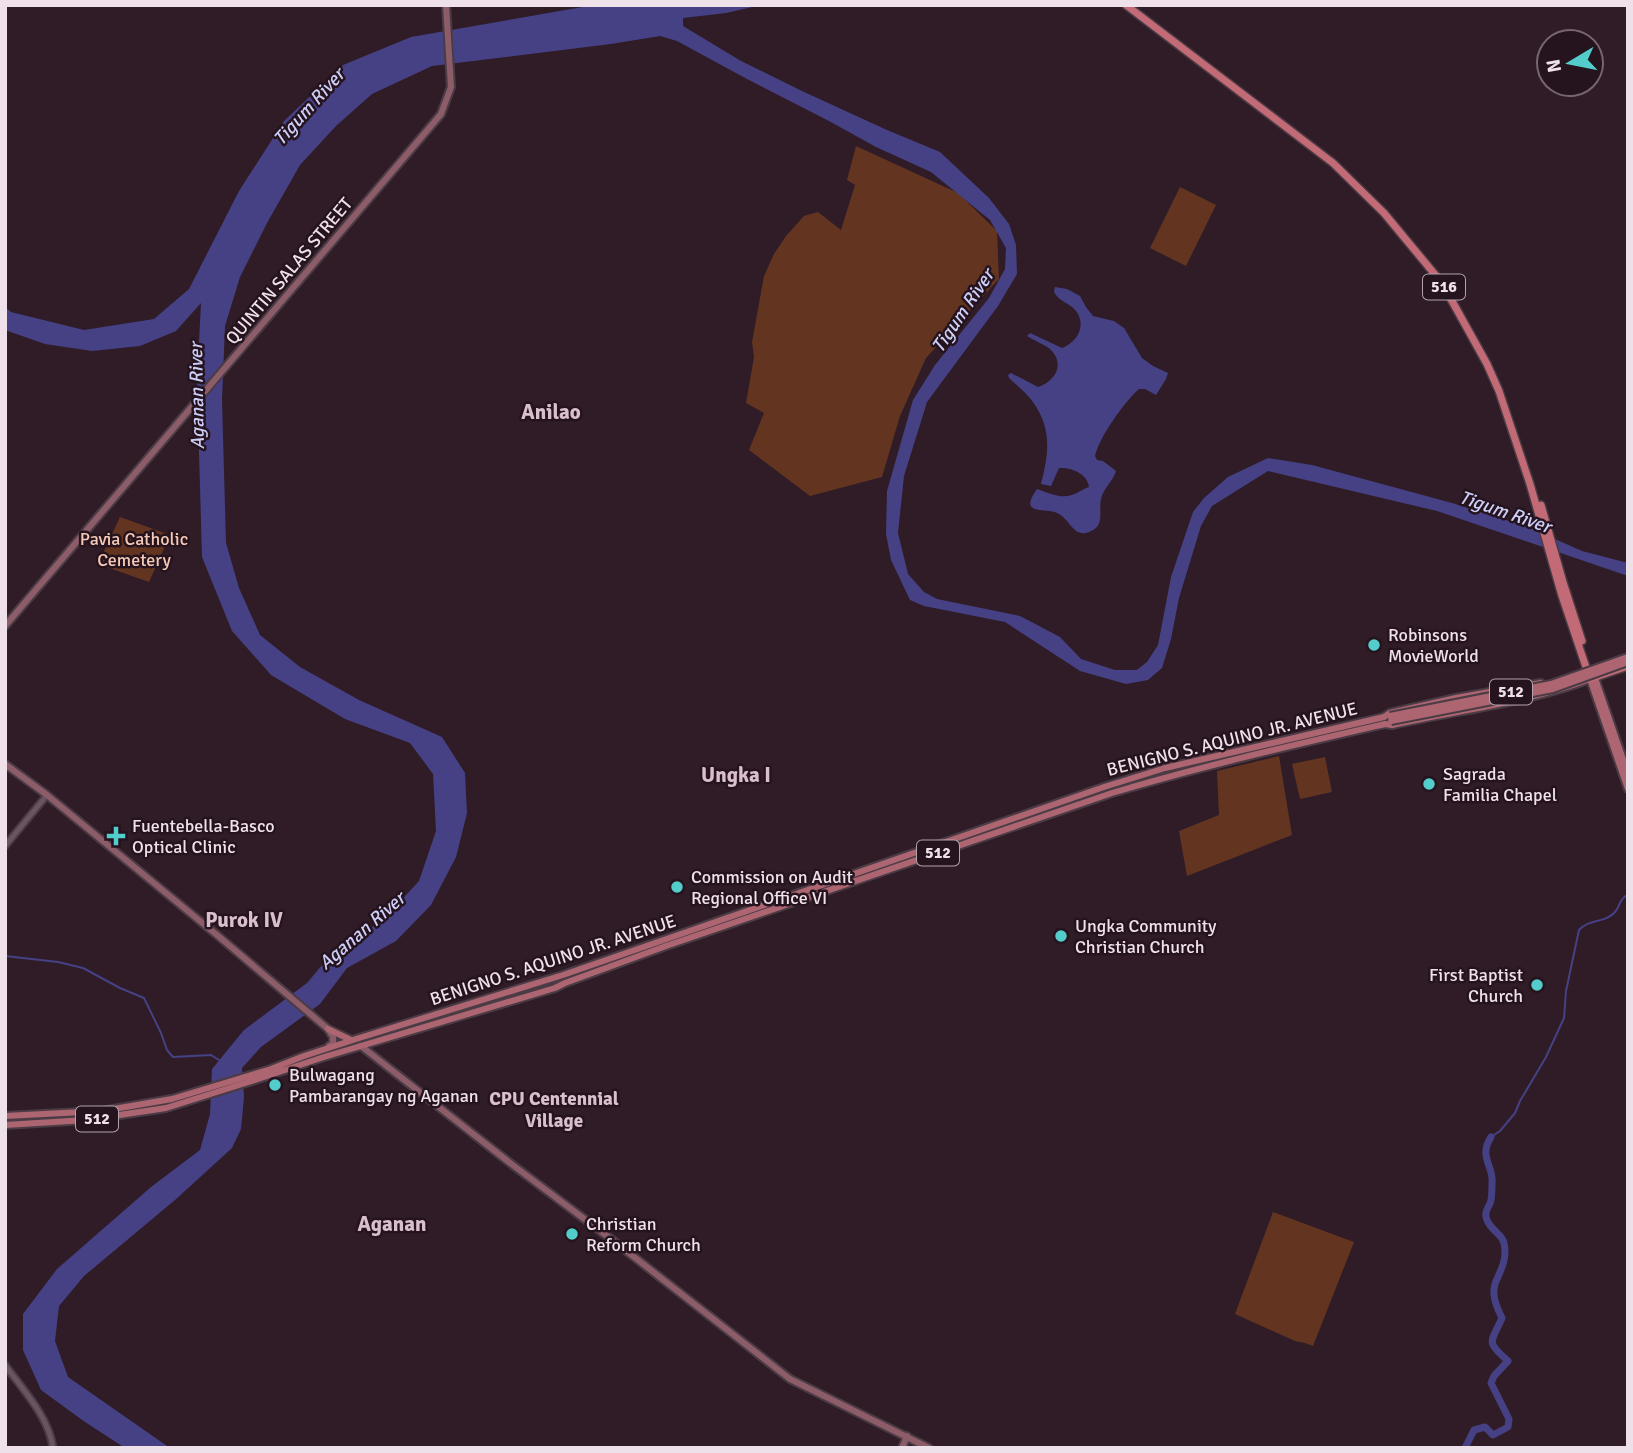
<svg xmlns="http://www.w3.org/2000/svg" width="1633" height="1453" font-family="Signika,sans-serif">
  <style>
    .green { fill: #633520 }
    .water { fill: #464185 }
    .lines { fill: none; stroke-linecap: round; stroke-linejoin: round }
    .stream { stroke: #464185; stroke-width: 2 }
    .river { stroke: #464185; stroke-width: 7 }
    .tertiary-casing { stroke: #4a3b44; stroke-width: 9 }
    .secondary-casing { stroke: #4a3b44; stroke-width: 10 }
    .primary-casing { stroke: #4a3b44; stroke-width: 10 }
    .trunk-casing { stroke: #4a3b44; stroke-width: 10 }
    .tertiary { stroke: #6b5461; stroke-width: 5 }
    .secondary { stroke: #8c5c69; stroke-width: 6 }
    .primary { stroke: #ac6571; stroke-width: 6 }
    .trunk { stroke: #c26a76; stroke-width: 7 }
    .primary-bridge-casing { stroke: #4a3b44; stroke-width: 10; stroke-linecap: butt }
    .primary-bridge { stroke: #ac6571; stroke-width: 6 }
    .poi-dot { fill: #53cdcb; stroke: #25131e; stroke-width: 2.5 }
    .labels { text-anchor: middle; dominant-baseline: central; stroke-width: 5; stroke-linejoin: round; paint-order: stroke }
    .shield { fill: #25131e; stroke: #b2a3ac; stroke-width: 2 }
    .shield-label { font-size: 16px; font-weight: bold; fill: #efe1e9 }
    .street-label { font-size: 18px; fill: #efe1e9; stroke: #25131e }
    .park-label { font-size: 18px; fill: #f5c9b6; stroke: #25131e }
    .poi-label { font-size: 18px; fill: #efe1e9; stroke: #25131e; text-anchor: start }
    .water-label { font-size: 19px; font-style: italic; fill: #cdcef7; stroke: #25131e }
    .neighbourhood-label { font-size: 19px; font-weight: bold; fill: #d9bfcd; stroke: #25131e }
    .quarter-label { font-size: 21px; font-weight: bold; fill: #d9bfcd; stroke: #25131e }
  </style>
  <rect width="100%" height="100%" fill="#2f1c27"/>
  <!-- green -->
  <path class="green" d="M856,146L958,193L997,231L999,279L926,358L900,416L882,477L810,496L749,450L764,413L746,403L754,357L752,342L764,276L774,254L786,236L804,216L818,212L841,230L855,185L847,180Z
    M1180,187L1216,205L1186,266L1150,248Z
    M120,517L170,535L149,582L98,564Z
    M1279,756L1292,835L1187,876L1179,831L1219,815L1217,771Z
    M1325,757L1332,792L1300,799L1292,764Z
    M1273,1212L1354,1242L1313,1346L1305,1343L1295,1341L1235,1314Z"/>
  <!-- water -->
  <path class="water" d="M594,5H761L726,13L683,18V26L741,61L802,91L887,130L940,152L989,198L1009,224L1016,245L1017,274L998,306L927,402L904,476L898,533L908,574L924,592L937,599L1020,616L1060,637L1081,659L1115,670H1137L1147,662L1158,645L1171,577L1193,512L1204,498L1228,477L1268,458L1312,465L1452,503L1528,527L1582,551L1628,563V576L1437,511L1268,471L1212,506L1201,526L1179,598L1171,639L1162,668L1148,680L1126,684L1080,671L1005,622L924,606L910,600L891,560L886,534L887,491L913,400L935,365L989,298L1005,269L1006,248L990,220L931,172L876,147L829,121L747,79L677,41L660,36L611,44L432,66L372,94L336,126L300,165L267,223L240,277L225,326L222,400L226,543L239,588L260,635L300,667L359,700L442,737L465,773L467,813L456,857L431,905L396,941L347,968L320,1004L261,1047L242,1068L244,1097L241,1129L232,1148L175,1200L84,1276L59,1306L55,1341L68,1377L170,1448H125L85,1422L41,1390L23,1350V1314L57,1269L151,1187L200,1150L210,1114L212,1069L244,1030L307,983L333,952L383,920L419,881L436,831L433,774L410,743L345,719L271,675L232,631L202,557L197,382L201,303L176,331L140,346L92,351L45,344L5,330V307L11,312L84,330L154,319L189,289L239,191L284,121L343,65L411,37Z
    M1055,287L1067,289L1080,296L1086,307L1093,316L1114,321L1124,328L1142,358L1153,366L1168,373L1166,379L1156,395L1145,389H1139C1124,402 1099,438 1095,456L1097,460L1103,461L1116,471C1113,481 1103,489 1101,499C1098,511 1106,526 1089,532C1074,538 1070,520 1059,514C1047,506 1017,518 1037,489C1049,493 1060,499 1072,495C1078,493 1083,489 1089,487C1088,474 1071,467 1059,468L1051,486L1041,484C1049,453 1052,429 1033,402C1027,393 1016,385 1009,378L1008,375L1011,373L1038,387C1054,382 1065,366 1052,351C1047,345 1034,341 1027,336L1030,333L1062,348C1077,342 1087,326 1076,311C1069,302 1059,302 1054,292Z"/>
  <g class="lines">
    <!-- stream -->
    <path class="stream" d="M5,956L58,962L83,968L120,988L144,998L161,1033L167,1050L173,1057L211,1055L219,1060
      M1491,1137L1500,1131L1515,1113L1520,1101L1546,1057L1564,1018L1566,991L1579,930C1588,919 1606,923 1615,912C1621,905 1617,902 1628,894"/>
    <!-- river -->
    <path class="river" d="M1465,1448L1474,1430L1485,1427L1493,1435L1508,1427L1509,1419L1491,1383L1494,1376L1508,1361C1485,1341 1491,1343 1502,1318C1495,1304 1490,1291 1498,1277C1502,1267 1505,1262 1505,1251C1505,1233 1493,1234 1487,1220C1483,1211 1490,1207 1491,1200C1492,1194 1492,1189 1492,1183C1494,1166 1478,1157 1491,1137"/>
    <defs>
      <path id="tertiary" d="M5,846L47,795
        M5,1365C23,1390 49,1417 53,1448"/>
      <path id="secondary" d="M5,626L436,120L441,114L451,87L446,5
        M5,764L47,795L217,935L328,1029L333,1037V1044L329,1046
        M361,1046L514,1166L615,1242L790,1379L929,1448
        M902,1448L907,1436"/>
      <path id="primary" d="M1595,678L1628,774
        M328,1029L351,1040
        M5,1116L102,1111L172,1099L271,1069L304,1056L356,1039L563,975L1104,787L1165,768L1384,717L1390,713L1456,698L1541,683
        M5,1125L86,1120L166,1108L255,1080L324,1057L555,988L565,983L666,946L1112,793C1202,766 1294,745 1385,724L1392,725C1458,710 1527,703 1590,679L1628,789"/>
      <path id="trunk" d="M1126,5L1333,163L1384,213L1442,283L1487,364L1499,391L1530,484L1562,596L1590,679L1628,666
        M1541,505L1563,582L1582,641"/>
    </defs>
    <!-- tertiary casing -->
    <use href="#tertiary" class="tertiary-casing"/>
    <!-- secondary casing -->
    <use href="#secondary" class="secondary-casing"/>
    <!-- primary casing -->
    <use href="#primary" class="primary-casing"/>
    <!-- trunk casing -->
    <use href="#trunk" class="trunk-casing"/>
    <!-- tertiary -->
    <use href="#tertiary" class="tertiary"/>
    <!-- secondary -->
    <use href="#secondary" class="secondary"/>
    <!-- primary -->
    <use href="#primary" class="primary"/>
    <!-- trunk -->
    <use href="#trunk" class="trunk"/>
    <defs>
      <path id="primary-bridge" d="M1390,716L1551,684L1628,657
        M1391,721L1553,689L1628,662"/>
    </defs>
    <!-- primary-bridge casing -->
    <use href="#primary-bridge" class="primary-bridge-casing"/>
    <!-- primary-bridge -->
    <use href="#primary-bridge" class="primary-bridge"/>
  </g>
  <!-- markers -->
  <g class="poi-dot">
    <circle cx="1374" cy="645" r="7"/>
    <circle cx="1429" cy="784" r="7"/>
    <path d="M112.5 825.5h7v7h7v7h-7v7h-7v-7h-7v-7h7z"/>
    <circle cx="677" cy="887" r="7"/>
    <circle cx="1061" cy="936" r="7"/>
    <circle cx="1537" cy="985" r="7"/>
    <circle cx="275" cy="1085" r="7"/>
    <circle cx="572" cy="1234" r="7"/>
  </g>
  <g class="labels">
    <!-- shield labels -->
    <g class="shield">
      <rect x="1423" y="274.5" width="42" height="25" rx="5"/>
      <rect x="1490" y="679.5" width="42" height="25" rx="5"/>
      <rect x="917" y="840.5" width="42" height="25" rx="5"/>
      <rect x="76" y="1106.5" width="42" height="25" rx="5"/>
    </g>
    <g class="shield-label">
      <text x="1444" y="287">516</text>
      <text x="1511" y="692">512</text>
      <text x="938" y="853">512</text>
      <text x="97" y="1119">512</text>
    </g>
    <!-- street labels -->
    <g class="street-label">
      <text transform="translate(289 271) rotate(-50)">QUINTIN SALAS STREET</text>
      <text transform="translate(1232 739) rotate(-14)">BENIGNO S. AQUINO JR. AVENUE</text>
      <text transform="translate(553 960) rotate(-18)">BENIGNO S. AQUINO JR. AVENUE</text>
    </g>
    <!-- park labels -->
    <g class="park-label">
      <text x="134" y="539">Pavia Catholic<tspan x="134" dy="21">Cemetery</tspan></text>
    </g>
    <!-- poi labels -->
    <g class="poi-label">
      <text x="1388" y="635">Robinsons<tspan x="1388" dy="21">MovieWorld</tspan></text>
      <text x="1443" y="774">Sagrada<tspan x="1443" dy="21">Familia Chapel</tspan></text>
      <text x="132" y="826">Fuentebella-Basco<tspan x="132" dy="21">Optical Clinic</tspan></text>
      <text x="691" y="877">Commission on Audit<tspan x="691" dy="21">Regional Office VI</tspan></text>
      <text x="1075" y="926">Ungka Community<tspan x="1075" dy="21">Christian Church</tspan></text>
      <text x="1523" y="975" text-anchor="end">First Baptist<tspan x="1523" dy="21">Church</tspan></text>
      <text x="289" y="1075">Bulwagang<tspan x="289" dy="21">Pambarangay ng Aganan</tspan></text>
      <text x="586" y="1224">Christian<tspan x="586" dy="21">Reform Church</tspan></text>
    </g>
    <!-- water labels -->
    <g class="water-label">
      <text transform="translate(309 107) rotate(-48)">Tigum River</text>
      <text transform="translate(963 311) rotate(-56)">Tigum River</text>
      <text transform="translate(197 396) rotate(-91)">Aganan River</text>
      <text transform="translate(1505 512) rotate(19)">Tigum River</text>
      <text transform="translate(362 931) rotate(-41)">Aganan River</text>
    </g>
    <!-- neighbourhood labels -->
    <g class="neighbourhood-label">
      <text x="554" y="1099">CPU Centennial<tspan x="554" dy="22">Village</tspan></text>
    </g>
    <!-- quarter labels -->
    <g class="quarter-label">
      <text x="551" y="412">Anilao</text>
      <text x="736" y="775">Ungka I</text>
      <text x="244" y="920">Purok IV</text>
      <text x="392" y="1224">Aganan</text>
    </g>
  </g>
  <!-- border -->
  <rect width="1633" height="1453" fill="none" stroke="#efe1e9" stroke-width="14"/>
  <!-- north arrow -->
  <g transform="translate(1570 63) rotate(260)"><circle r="33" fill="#25131e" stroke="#76656f" stroke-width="2"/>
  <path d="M0-5L12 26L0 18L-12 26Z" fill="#53cdcb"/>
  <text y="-10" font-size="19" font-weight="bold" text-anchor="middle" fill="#efe1e9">N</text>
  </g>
</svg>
